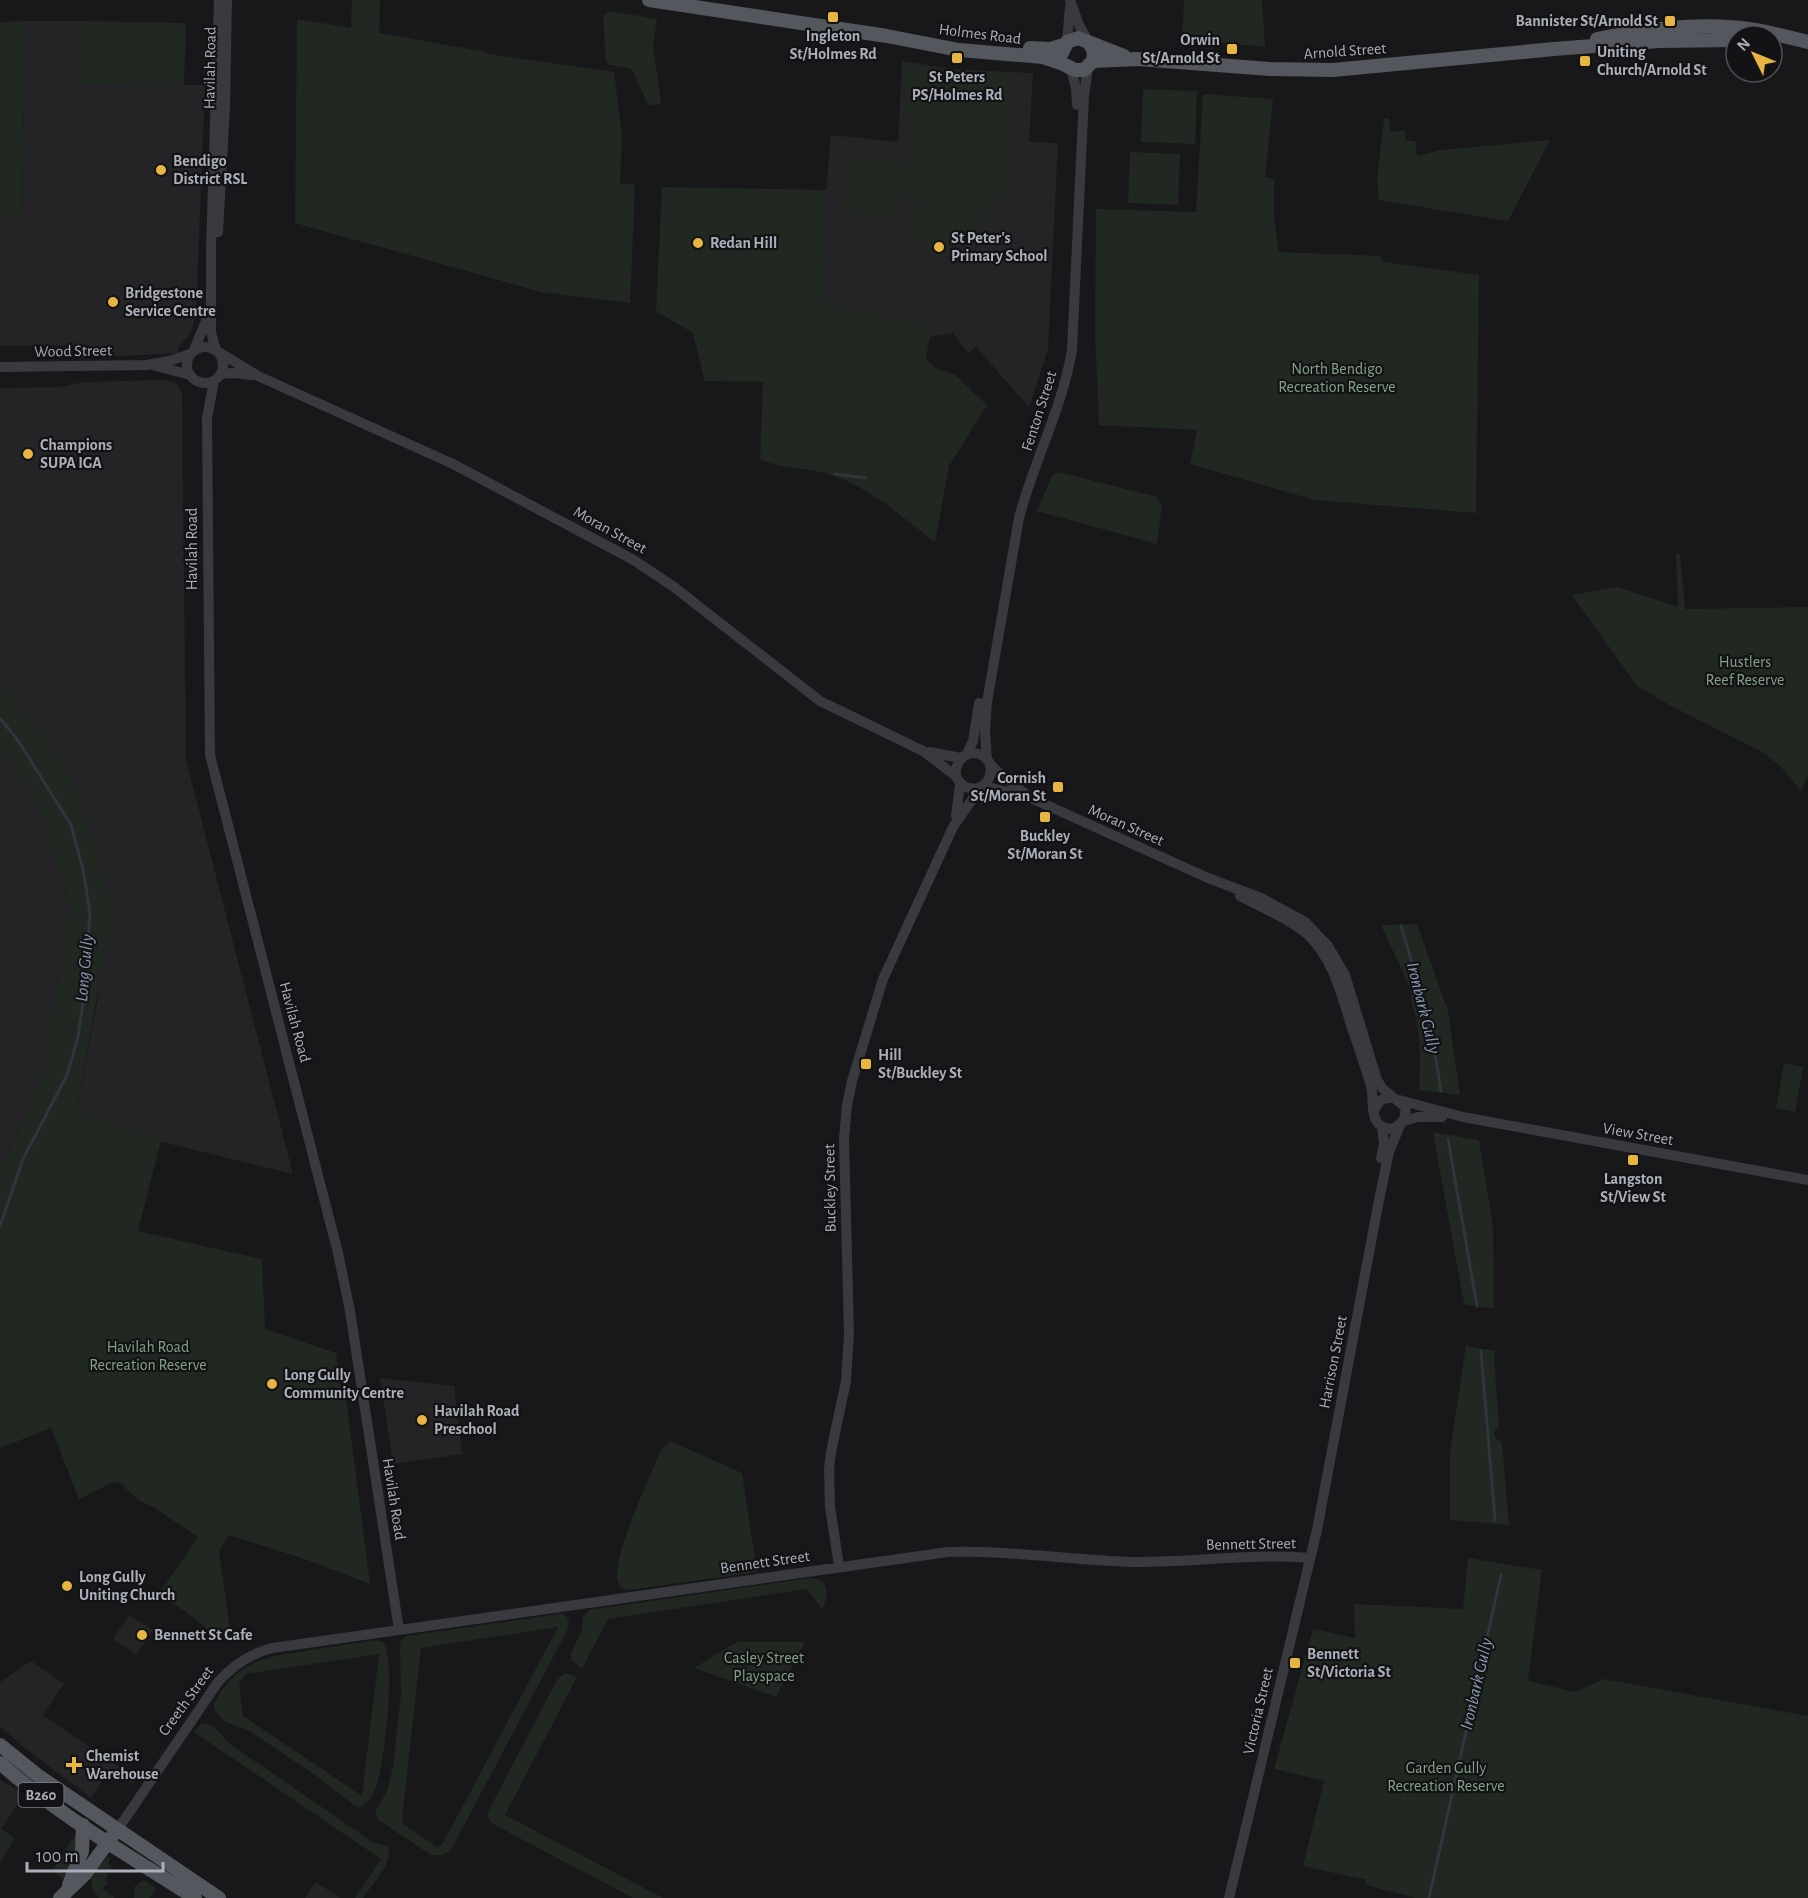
<svg xmlns="http://www.w3.org/2000/svg" width="1808" height="1898" font-family="'Alegreya Sans',sans-serif">
  <style>
    .built { fill: #242427 }
    .green { fill: #202821; fill-rule: evenodd }
    .lines { fill: none; stroke-linecap: round; stroke-linejoin: round }
    .stream { stroke: #2f363d; stroke-width: 3 }
    .minor { stroke: #393a3f; stroke-width: 10 }
    .major { stroke: #55575e; stroke-width: 14 }
    .poi-dot { fill: #e8b542; stroke: #131315; stroke-width: 2 }
    .labels { text-anchor: middle; dominant-baseline: central; stroke-width: 4.5; stroke-linejoin: round; paint-order: stroke }
    .shield { fill: #131315; stroke: #7d8088; stroke-width: 1.5 }
    .shield-label { font-size: 15px; font-weight: bold; fill: #abafb9 }
    .poi-label { font-size: 16px; font-weight: bold; fill: #abafb9; stroke: #131315; text-anchor: start }
    .street-label { font-size: 16px; fill: #abafb9; stroke: #131315 }
    .park-label { font-size: 16px; fill: #83a386; stroke: #131315 }
    .water-label { font-size: 18px; font-style: italic; fill: #849bb2; stroke: #131315 }
  </style>
  <rect width="100%" height="100%" fill="#18181a"/>
  <!-- built -->
  <path class="built" d="M25,21H79V84L205,85L196,313L192,331L179,347L178,353L81,358V345L0,346V213L22,220Z
    M902,61L951,69L1033,73L1029,142L1058,143L1048,349L1029,407L976,347L968,353L953,333L931,337L921,324L824,303L826,190L831,135L898,142Z
    M162,380L175,382L182,393L186,760L293,1174L162,1142L76,1112L99,992L71,774L0,682V388L61,387L83,382Z
    M0,750L36,798L71,910L40,1082L0,1172Z
    M380,1378L454,1386L462,1454L393,1464Z
    M129,1615L153,1630L136,1655L113,1639Z
    M31,1661L64,1684L43,1715L137,1779L133,1784L110,1769L91,1798L21,1745L0,1726V1682Z
    M0,1780L25,1794L1,1829L0,1828Z
    M316,1882L340,1898H305Z"/>
  <!-- green -->
  <path class="green" d="M352,0H380L379,33L487,52V54L614,72L622,137L620,183L635,185L630,303L541,292L295,223L297,19L351,28Z
    M1184,0H1262L1265,47L1182,39Z
    M609,11L657,19L653,45L661,104L648,105L633,71L628,68L609,65L606,61L603,16Z
    M25,21L22,221L0,213V22Z
    M79,21L186,23L184,85L79,84Z
    M904,65L952,72L1007,73L1005,195L1003,198L996,199C987,211 980,226 969,237C957,249 926,252 914,238C909,232 908,224 907,216L915,213L917,203L913,196L903,191L908,163Z
    M1143,89L1197,91L1195,144L1141,142Z
    M1203,94L1273,99L1265,177L1274,179V218L1279,252L1381,256L1383,262L1479,275L1476,513L1314,500L1190,464L1197,430L1099,425L1095,334L1096,209L1196,212Z
    M1389,118L1390,132L1405,130L1406,141H1415L1417,156L1441,150L1550,140L1508,221L1379,200L1377,179L1384,119Z
    M1130,152L1180,154L1178,205L1128,203Z
    M847,157L904,163L899,218L841,212Z
    M662,187L826,190L824,303L921,324L931,337L928,346L926,360L936,368L955,375L987,405L949,466L935,542C900,516 867,484 824,473C803,467 780,469 760,459L763,382L705,381L693,333L656,311Z
    M1059,472L1157,497L1162,505L1157,544L1037,511L1052,476Z
    M1676,553H1680L1685,609L1808,607V775L1801,791L1779,765L1764,753L1671,706L1637,686L1572,595L1617,587L1678,607Z
    M0,682L71,774L113,908L76,1112L161,1141L138,1231L262,1259L265,1329L336,1353L341,1388L345,1390L370,1584L302,1558L229,1535L219,1551L231,1636L219,1639L189,1614L159,1594L198,1537L153,1507L139,1501L120,1483L113,1482L79,1499L51,1428L0,1448V1172L40,1082L71,910L36,798L0,750Z
    M1417,924L1448,1011L1460,1095L1419,1090C1420,1067 1421,1045 1417,1023C1415,1011 1410,1002 1411,990L1381,925Z
    M1784,1063L1803,1067L1795,1112L1776,1108Z
    M1433,1132L1479,1140L1493,1227L1494,1309L1464,1304Z
    M1466,1346L1496,1351L1494,1356L1499,1426L1494,1433L1496,1439L1502,1442L1509,1525L1450,1520V1452Z
    M670,1441L742,1473L757,1572L629,1590C622,1589 618,1585 617,1578C614,1553 650,1477 661,1450Z
    M1468,1558L1542,1570L1528,1681L1575,1692L1604,1679L1808,1716V1898H1416L1366,1885V1880L1303,1866L1324,1781L1274,1769L1313,1629L1355,1638L1354,1604L1463,1609Z
    M811,1578C830,1580 829,1595 822,1609L807,1589L608,1619L582,1669L571,1660V1654L582,1630L583,1617L589,1610Z
    M560,1614L565,1615L569,1620L567,1631L451,1850L443,1855H431L378,1820L375,1812L387,1791L393,1767L401,1694L400,1646L401,1640L407,1636ZM558,1627L442,1845L437,1847L404,1825L402,1819L421,1648Z
    M376,1640L383,1642C397,1659 384,1762 377,1784C374,1793 369,1802 362,1807L355,1806L319,1778L251,1732L226,1722L215,1711L214,1703L222,1690L237,1673L255,1662L279,1655ZM379,1654L362,1796L243,1716L239,1684L246,1674Z
    M737,1642H805L776,1697L694,1668Z
    M565,1673L577,1677L505,1815L663,1898H633L495,1825C488,1821 486,1816 490,1808L557,1680Z
    M201,1724C214,1722 222,1736 230,1744L374,1843L388,1846C395,1860 371,1886 363,1898H355L381,1859L194,1732Z
    M0,1828L15,1838L0,1863Z
    M77,1832L79,1838L67,1881L52,1871Z
    M108,1856L110,1859L108,1863L112,1866L107,1873L108,1875L105,1880L108,1882L103,1889L115,1898H99L92,1889L91,1876Z
    M144,1880L156,1888L149,1898H134L135,1886Z"/>
  <g class="lines">
    <!-- stream -->
    <path class="stream" d="M835,474L866,478
      M0,718L19,742L71,825L83,869L90,913L83,1002L78,1037L67,1075L23,1159L0,1226
      M1401,926L1430,1023L1441,1091
      M1448,1139L1477,1306
      M1481,1351L1495,1520
      M1429,1898L1501,1575"/>
    <!-- minor -->
    <path class="minor" d="M1070,0L1079,25L1088,41
      M1067,42L1070,6
      M1071,69L1076,88L1077,105
      M218,232L225,107L227,0
      M187 365a18 18 0 1 1 36 0a18 18 0 1 1-36 0Z
      M194,350L209,314
      M216,350L211,332V248L219,0
      M219,352L258,376L453,464L632,559L674,587L820,701L923,751L956,776
      M156,366L190,375
      M0,367L147,365L169,361L190,354
      M221,374L234,373L252,375
      M214,381L207,418L210,755L338,1253L350,1311L399,1630
      M929,752L961,758
      M967,754L973,741L979,703
      M987,760L985,732L987,702L1019,518C1034,461 1062,409 1072,350L1084,96L1088,67
      M990,765C995,789 965,798 956,776C954,761 968,747 983,756C988,759 991,766 996,770C1005,779 1015,786 1025,794
      M984,786L1033,799L1208,878L1261,898L1305,922L1328,946L1345,975L1377,1080L1382,1088L1394,1098
      M956,816L960,784
      M1240,896C1263,908 1288,918 1308,935C1333,959 1341,993 1351,1025C1358,1045 1365,1066 1371,1086C1374,1098 1370,1118 1380,1125C1393,1136 1408,1121 1405,1107L1394,1098C1385,1097 1378,1100 1375,1109
      M1399,1100L1463,1117L1808,1180
      M1403,1121L1418,1117H1442
      M1381,1158L1384,1144L1382,1127
      M839,1566L830,1507L829,1469L831,1452L846,1381L849,1334L844,1139L847,1105L852,1081L883,979L953,827L980,788
      M118,1829L218,1682C233,1665 250,1654 272,1648L948,1552C1009,1550 1070,1560 1131,1562C1191,1563 1250,1553 1310,1558
      M1229,1898L1317,1530L1379,1200L1389,1152L1400,1125"/>
    <!-- major -->
    <path class="major" d="M649,0L887,36L959,50L1043,57L1061,63L1075,70H1084L1093,61L1094,52L1090,44
      M1597,39C1646,29 1699,22 1749,29C1769,32 1788,37 1808,42
      M1030,48L1050,49L1064,45
      M1062,53L1067,42L1078,38L1124,56
      M1093,61L1138,59L1270,69L1333,70L1554,49L1659,41L1736,40
      M0,1745L37,1775L219,1898
      M0,1763C58,1815 130,1856 195,1898
      M69,1885L82,1851L83,1825
      M60,1898L85,1874L113,1835"/>
  </g>
  <!-- markers -->
  <g class="poi-dot">
    <rect x="827" y="11" width="12" height="12" rx="3"/>
    <rect x="1664" y="15" width="12" height="12" rx="3"/>
    <rect x="1226" y="43" width="12" height="12" rx="3"/>
    <rect x="951" y="52" width="12" height="12" rx="3"/>
    <rect x="1579" y="55" width="12" height="12" rx="3"/>
    <circle cx="161" cy="170" r="6"/>
    <circle cx="698" cy="243" r="6"/>
    <circle cx="939" cy="247" r="6"/>
    <circle cx="113" cy="302" r="6"/>
    <circle cx="28" cy="454" r="6"/>
    <rect x="1052" y="781" width="12" height="12" rx="3"/>
    <rect x="1039" y="811" width="12" height="12" rx="3"/>
    <rect x="860" y="1058" width="12" height="12" rx="3"/>
    <rect x="1627" y="1154" width="12" height="12" rx="3"/>
    <circle cx="272" cy="1384" r="6"/>
    <circle cx="422" cy="1420" r="6"/>
    <circle cx="67" cy="1586" r="6"/>
    <circle cx="142" cy="1635" r="6"/>
    <rect x="1289" y="1657" width="12" height="12" rx="3"/>
    <path d="M71 1756h6v6h6v6h-6v6h-6v-6h-6v-6h6z"/>
  </g>
  <g class="labels">
    <!-- shield labels -->
    <rect class="shield" x="18.5" y="1783" width="45" height="24" rx="4.5"/>
    <g class="shield-label">
      <text x="41" y="1795">B260</text>
    </g>
    <!-- poi labels -->
    <g class="poi-label">
      <text x="1658" y="21" text-anchor="end">Bannister St/Arnold St</text>
      <text x="833" y="36" text-anchor="middle">Ingleton<tspan x="833" dy="18">St/Holmes Rd</tspan></text>
      <text x="1220" y="40" text-anchor="end">Orwin<tspan x="1220" dy="18">St/Arnold St</tspan></text>
      <text x="1597" y="52">Uniting<tspan x="1597" dy="18">Church/Arnold St</tspan></text>
      <text x="957" y="77" text-anchor="middle">St Peters<tspan x="957" dy="18">PS/Holmes Rd</tspan></text>
      <text x="173" y="161">Bendigo<tspan x="173" dy="18">District RSL</tspan></text>
      <text x="951" y="238">St Peter's<tspan x="951" dy="18">Primary School</tspan></text>
      <text x="710" y="243">Redan Hill</text>
      <text x="125" y="293">Bridgestone<tspan x="125" dy="18">Service Centre</tspan></text>
      <text x="40" y="445">Champions<tspan x="40" dy="18">SUPA IGA</tspan></text>
      <text x="1046" y="778" text-anchor="end">Cornish<tspan x="1046" dy="18">St/Moran St</tspan></text>
      <text x="1045" y="836" text-anchor="middle">Buckley<tspan x="1045" dy="18">St/Moran St</tspan></text>
      <text x="878" y="1055">Hill<tspan x="878" dy="18">St/Buckley St</tspan></text>
      <text x="1633" y="1179" text-anchor="middle">Langston<tspan x="1633" dy="18">St/View St</tspan></text>
      <text x="284" y="1375">Long Gully<tspan x="284" dy="18">Community Centre</tspan></text>
      <text x="434" y="1411">Havilah Road<tspan x="434" dy="18">Preschool</tspan></text>
      <text x="79" y="1577">Long Gully<tspan x="79" dy="18">Uniting Church</tspan></text>
      <text x="154" y="1635">Bennett St Cafe</text>
      <text x="1307" y="1654">Bennett<tspan x="1307" dy="18">St/Victoria St</tspan></text>
      <text x="86" y="1756">Chemist<tspan x="86" dy="18">Warehouse</tspan></text>
    </g>
    <!-- street labels -->
    <g class="street-label">
      <text transform="translate(980 34) rotate(7)">Holmes Road</text>
      <text transform="translate(1345 51) rotate(-4)">Arnold Street</text>
      <text transform="translate(210 68) rotate(-89)">Havilah Road</text>
      <text transform="translate(73 351) rotate(-1)">Wood Street</text>
      <text transform="translate(1039 411) rotate(-72)">Fenton Street</text>
      <text transform="translate(610 530) rotate(29)">Moran Street</text>
      <text transform="translate(192 549) rotate(-90)">Havilah Road</text>
      <text transform="translate(1126 825) rotate(24)">Moran Street</text>
      <text transform="translate(295 1022) rotate(75)">Havilah Road</text>
      <text transform="translate(1638 1134) rotate(10)">View Street</text>
      <text transform="translate(830 1188) rotate(-91)">Buckley Street</text>
      <text transform="translate(1333 1362) rotate(-79)">Harrison Street</text>
      <text transform="translate(394 1499) rotate(81)">Havilah Road</text>
      <text transform="translate(1251 1544) rotate(-1)">Bennett Street</text>
      <text transform="translate(765 1562) rotate(-8)">Bennett Street</text>
      <text transform="translate(186 1701) rotate(-54)">Creeth Street</text>
      <text transform="translate(1258 1711) rotate(-77)">Victoria Street</text>
    </g>
    <!-- park labels -->
    <g class="park-label">
      <text x="1337" y="369">North Bendigo<tspan x="1337" dy="18">Recreation Reserve</tspan></text>
      <text x="1745" y="662">Hustlers<tspan x="1745" dy="18">Reef Reserve</tspan></text>
      <text x="148" y="1347">Havilah Road<tspan x="148" dy="18">Recreation Reserve</tspan></text>
      <text x="764" y="1658">Casley Street<tspan x="764" dy="18">Playspace</tspan></text>
      <text x="1446" y="1768">Garden Gully<tspan x="1446" dy="18">Recreation Reserve</tspan></text>
    </g>
    <!-- water labels -->
    <g class="water-label">
      <text transform="translate(85 968) rotate(-85)">Long Gully</text>
      <text transform="translate(1423 1008) rotate(76)">Ironbark Gully</text>
      <text transform="translate(1477 1684) rotate(-77)">Ironbark Gully</text>
    </g>
  </g>
  <!-- north arrow -->
  <g transform="translate(1754 54) rotate(313)"><circle r="28" fill="#131315" stroke="#505157" stroke-width="1.5"/>
  <path d="M0-4.5L10 22L0 15L-10 22Z" fill="#e8b542"/>
  <text y="-9" font-size="16" font-weight="bold" text-anchor="middle" fill="#abafb9">N</text>
  </g>
  <!-- scale -->
  <path d="M27 1862v9h136v-9" fill="none" stroke="#abafb9" stroke-width="3"/>
  <text x="36" y="1862" font-size="18" fill="#abafb9" stroke="#131315" stroke-width="4.5" paint-order="stroke">100 m</text>
</svg>
